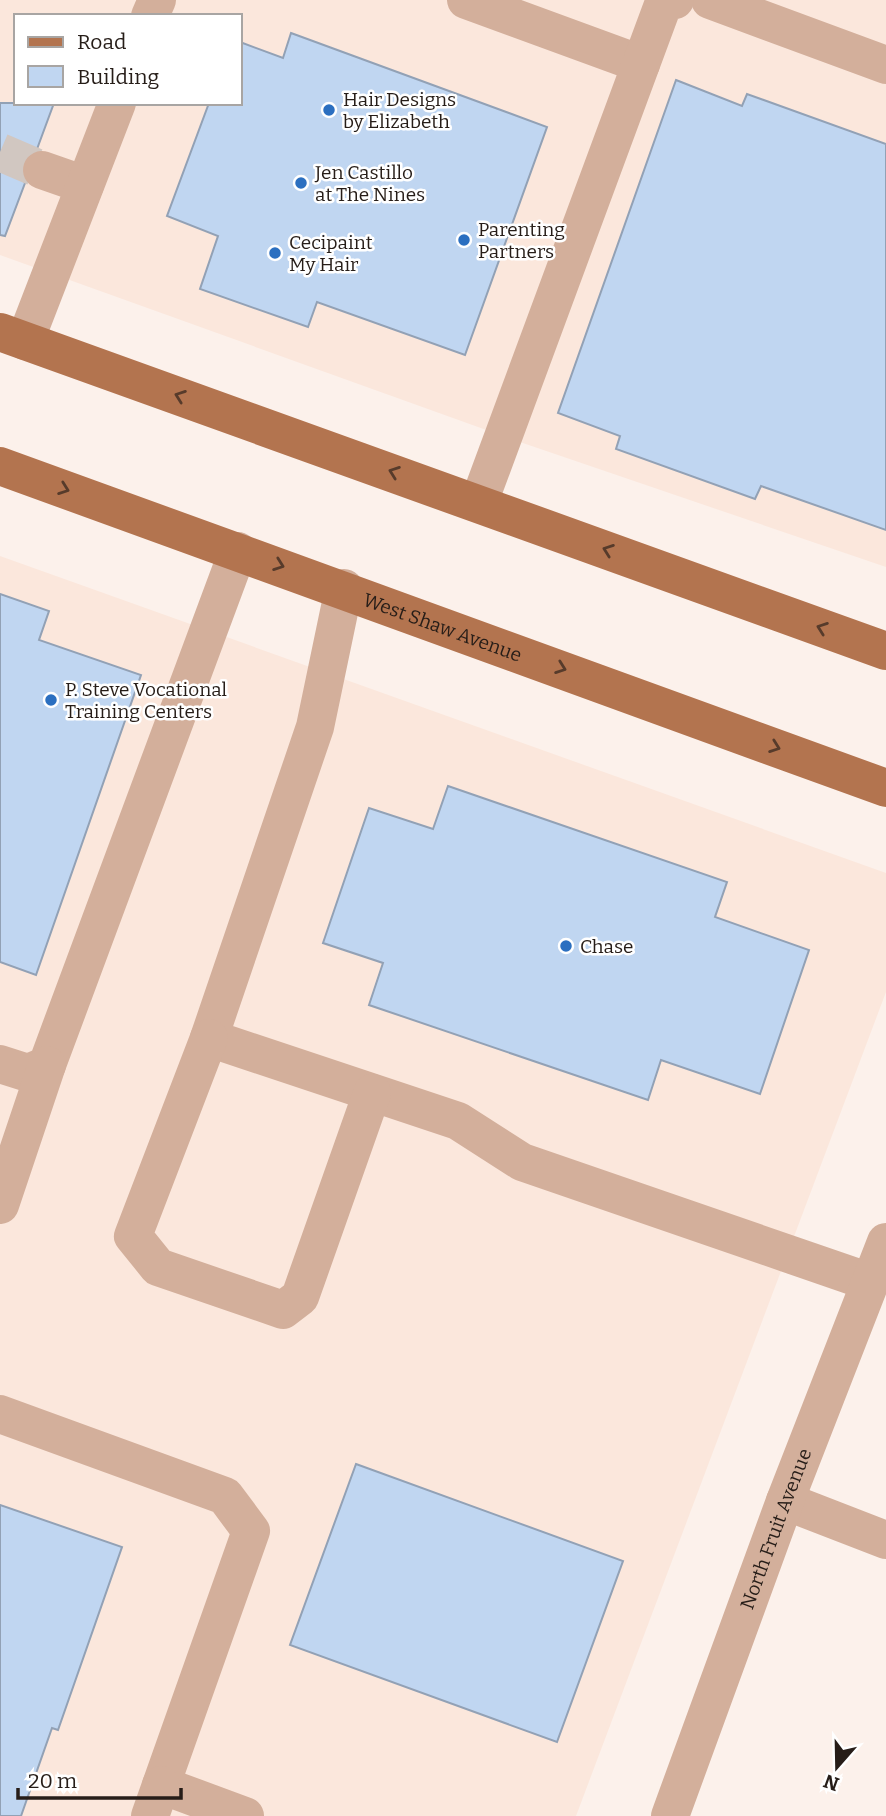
<svg xmlns="http://www.w3.org/2000/svg" width="886" height="1816" font-family="Bitter,serif">
  <style>
    .built { fill: #fbe7dc; fill-rule: evenodd }
    .building { fill: #c0d6f1; stroke: #92a1b5; stroke-width: 2 }
    .lines { fill: none; stroke-linecap: round; stroke-linejoin: round }
    .minor-tunnel { stroke: #d1c7c1; stroke-width: 38; stroke-dasharray: 38 19; stroke-linecap: butt }
    .minor { stroke: #d3af9b; stroke-width: 38 }
    .major { stroke: #b3744f; stroke-width: 38 }
    .oneway { stroke: #573b2b }
    .poi-dot { fill: #2b6fc0; stroke: #fff; stroke-width: 2.5 }
    .labels { text-anchor: middle; dominant-baseline: central; stroke-width: 5; stroke-linejoin: round; paint-order: stroke }
    .poi-label { font-size: 19px; fill: #261d18; stroke: #fff; text-anchor: start }
    .street-label { font-size: 19px; fill: #261d18; stroke: #fff }
  </style>
  <rect width="100%" height="100%" fill="#fcf1eb"/>
  <!-- built -->
  <path class="built" d="M0,0H886V567L517,441L0,255ZM16,16H240V103H16Z
    M0,556L886,873V992L576,1816H0Z"/>
  <!-- building -->
  <path class="building" d="M291,33L547,127L465,355L317,302L308,327L200,289L218,236L167,216L209,103H240V42L283,58Z
    M676,80L742,106L747,94L886,144V530L761,486L755,499L616,449L620,436L558,413Z
    M0,103H54L37,149L28,153L22,162L20,173L25,183L5,236L0,235Z
    M0,594L49,611L39,640L141,675L36,975L0,962Z
    M448,786L727,882L715,917L809,950L760,1094L661,1060L648,1100L369,1005L383,963L323,943L369,808L433,829Z
    M356,1464L623,1561L557,1742L290,1645Z
    M0,1505L122,1547L58,1730L52,1728L21,1816H0Z"/>
  <g class="lines">
    <!-- minor-tunnel -->
    <path class="minor-tunnel" d="M0,152L42,170"/>
    <!-- minor -->
    <g class="minor">
      <path d="M466,0L641,64"/>
      <path d="M710,0L886,65"/>
      <path d="M150,16L157,0"/>
      <path d="M42,170L85,185"/>
      <path d="M25,341L117,103"/>
      <path d="M479,502L664,2L675,0"/>
      <path d="M344,588L315,727L209,1038L458,1121L522,1162L870,1282"/>
      <path d="M209,1038L133,1236L158,1267L283,1310L300,1297L372,1093"/>
      <path d="M0,1064L28,1073L47,1065L238,551"/>
      <path d="M0,1205L47,1065"/>
      <path d="M0,1414L225,1496L251,1531L161,1785L245,1816"/>
      <path d="M785,1501L886,1540"/>
      <path d="M150,1816L161,1785"/>
      <path id="s1" d="M670,1816L785,1501L886,1242"/>
    </g>
    <!-- major -->
    <g class="major">
      <path d="M0,332L886,651"/>
      <path id="s2" d="M0,466L886,788"/>
    </g>
  </g>
  <!-- one-way arrows -->
  <defs><path id="oneway-chevron" d="M-2-3.5L2.5 0L-2 3.5" fill="none" stroke-width="1.6" stroke-linecap="round" stroke-linejoin="round" transform="scale(1.75)"/></defs>
  <g class="oneway">
    <use href="#oneway-chevron" transform="translate(180 396) rotate(-160)"/>
    <use href="#oneway-chevron" transform="translate(394 472) rotate(-160)"/>
    <use href="#oneway-chevron" transform="translate(64 489) rotate(20)"/>
    <use href="#oneway-chevron" transform="translate(608 550) rotate(-160)"/>
    <use href="#oneway-chevron" transform="translate(279 565) rotate(20)"/>
    <use href="#oneway-chevron" transform="translate(822 628) rotate(-160)"/>
    <use href="#oneway-chevron" transform="translate(561 668) rotate(20)"/>
    <use href="#oneway-chevron" transform="translate(775 747) rotate(20)"/>
  </g>
  <!-- markers -->
  <g class="poi-dot">
    <circle cx="329" cy="110" r="7"/>
    <circle cx="301" cy="183" r="7"/>
    <circle cx="464" cy="240" r="7"/>
    <circle cx="275" cy="253" r="7"/>
    <circle cx="51" cy="700" r="7"/>
    <circle cx="566" cy="946" r="7"/>
  </g>
  <g class="labels">
    <!-- poi labels -->
    <g class="poi-label">
      <text x="343" y="99">Hair Designs<tspan x="343" dy="22">by Elizabeth</tspan></text>
      <text x="315" y="172">Jen Castillo<tspan x="315" dy="22">at The Nines</tspan></text>
      <text x="478" y="229">Parenting<tspan x="478" dy="22">Partners</tspan></text>
      <text x="289" y="242">Cecipaint<tspan x="289" dy="22">My Hair</tspan></text>
      <text x="65" y="689">P. Steve Vocational<tspan x="65" dy="22">Training Centers</tspan></text>
      <text x="580" y="946">Chase</text>
    </g>
    <!-- street labels -->
    <g class="street-label">
      <text stroke="none"><textPath href="#s2" startOffset="471">West Shaw Avenue</textPath></text>
      <text stroke="none"><textPath href="#s1" startOffset="306">North Fruit Avenue</textPath></text>
    </g>
  </g>
  <!-- legend -->
  <rect x="14" y="14" width="228" height="91" fill="#ffffff" stroke="#a8a5a3" stroke-width="2"/>
  <rect x="28" y="37" width="35" height="10" fill="#b3744f" stroke="#a8a5a3" stroke-width="2"/>
  <text x="77" y="49" font-size="21" fill="#261d18">Road</text>
  <rect x="28" y="66" width="35" height="21" fill="#c0d6f1" stroke="#a8a5a3" stroke-width="2"/>
  <text x="77" y="84" font-size="21" fill="#261d18">Building</text>
  <!-- north arrow -->
  <g transform="translate(837 1767) rotate(200)" stroke="#ffffff" stroke-width="5" paint-order="stroke">
  <path d="M0-5L12 26L0 18L-12 26Z" fill="#261d18"/>
  <text y="-10" font-size="19" font-weight="bold" text-anchor="middle" fill="#261d18">N</text>
  </g>
  <!-- scale -->
  <path d="M18 1788v10h163v-10" fill="none" stroke="#261d18" stroke-width="3.5"/>
  <text x="28" y="1788" font-size="21" fill="#261d18" stroke="#ffffff" stroke-width="5" paint-order="stroke">20 m</text>
</svg>
